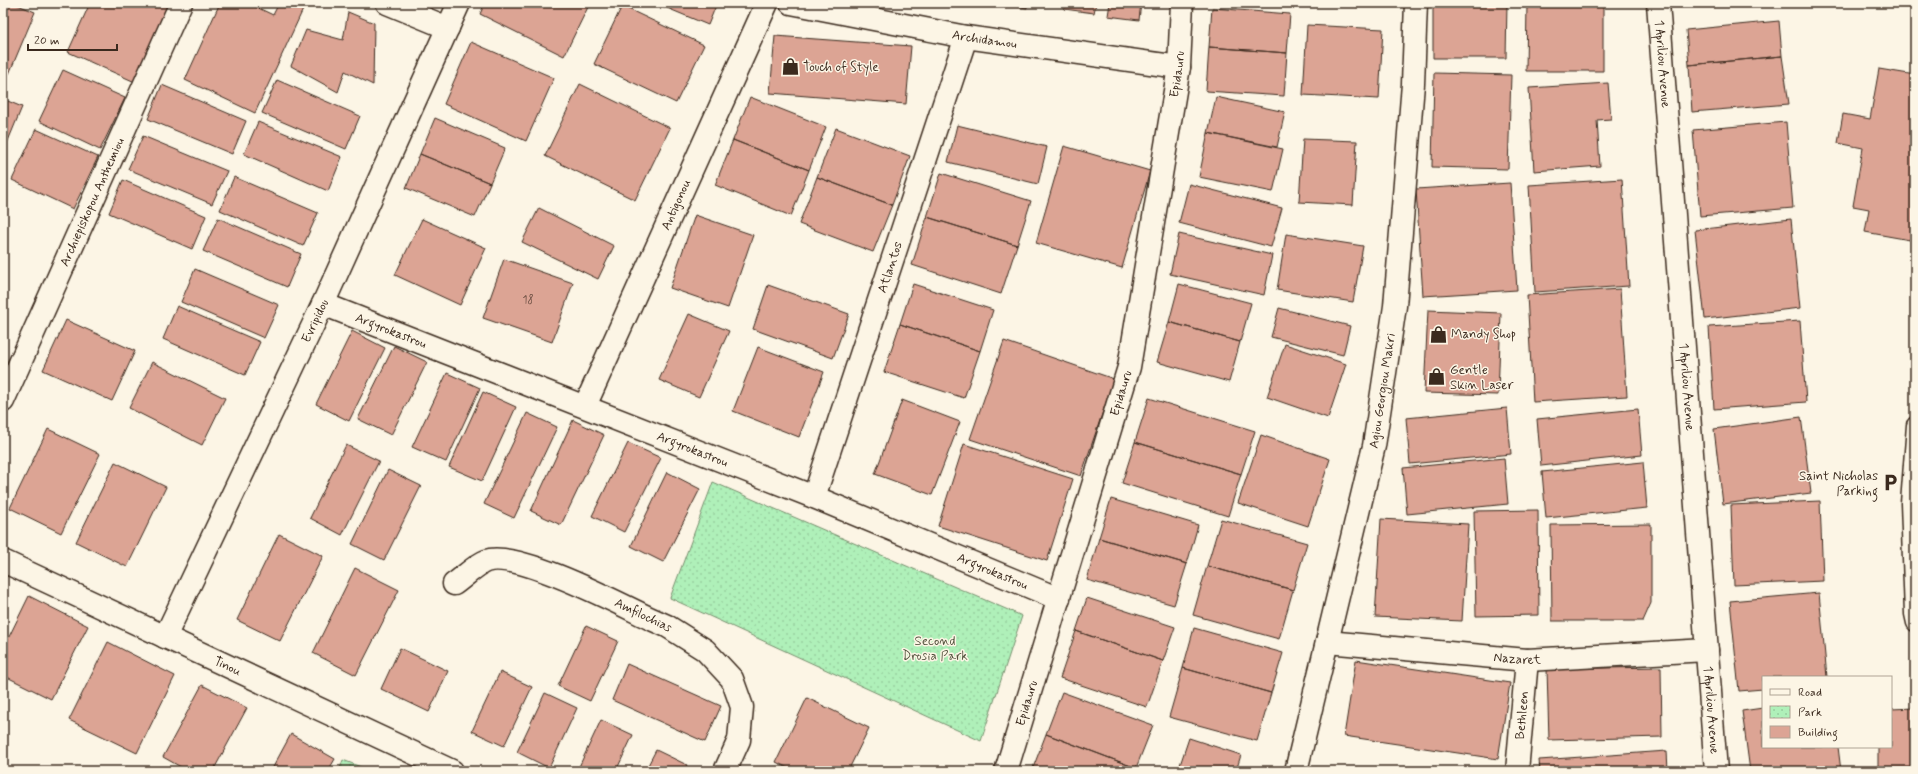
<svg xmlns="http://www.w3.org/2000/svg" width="1918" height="774" font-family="Mynerve,sans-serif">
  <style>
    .park { fill: url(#park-dots); stroke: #758d6c }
    .building { fill: #dca494; stroke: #3b2a1e }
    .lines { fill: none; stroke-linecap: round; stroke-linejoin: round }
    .lane-casing { stroke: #3b2a1e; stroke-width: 19 }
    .street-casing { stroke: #3b2a1e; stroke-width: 25 }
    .secondary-casing { stroke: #3b2a1e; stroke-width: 25 }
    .lane { stroke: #fcf5e5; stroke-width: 16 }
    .street { stroke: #fcf5e5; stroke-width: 22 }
    .secondary { stroke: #fcf5e5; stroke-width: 22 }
    .labels { text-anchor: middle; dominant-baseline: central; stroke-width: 3; stroke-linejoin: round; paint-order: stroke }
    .number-label { font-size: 11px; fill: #63483c }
    .street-label { font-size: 13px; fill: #3b2a1e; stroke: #fcf5e5 }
    .poi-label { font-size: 13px; fill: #3b2a1e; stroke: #fcf5e5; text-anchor: start }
    .park-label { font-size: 13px; fill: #52523d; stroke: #fcf5e5 }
  </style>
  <defs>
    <pattern id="park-dots" width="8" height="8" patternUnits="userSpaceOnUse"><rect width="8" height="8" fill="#aff0b9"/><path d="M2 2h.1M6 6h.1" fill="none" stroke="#97ce9f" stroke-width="1.8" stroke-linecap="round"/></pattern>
  </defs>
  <rect width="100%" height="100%" fill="#fcf5e5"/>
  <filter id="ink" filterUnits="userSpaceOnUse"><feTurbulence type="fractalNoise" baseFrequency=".025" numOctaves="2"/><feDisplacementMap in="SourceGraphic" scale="8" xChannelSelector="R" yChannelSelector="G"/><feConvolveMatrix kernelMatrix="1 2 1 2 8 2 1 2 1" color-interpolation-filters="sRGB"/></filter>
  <g filter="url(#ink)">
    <!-- park -->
    <path class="park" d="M713,482L1022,616L981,741L670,598Z
      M343,760L371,771H339Z"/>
    <!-- building -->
    <path class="building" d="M3,3H13L35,12L9,74L3,71Z
      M90,3H170L135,82L68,52Z
      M220,3H248L273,15L279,3H306L255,113L185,80Z
      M485,3H590L564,56L480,14Z
      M655,3H717L708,25Z
      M996,3H1027V8Z
      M1065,3H1096L1094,13L1064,9Z
      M1110,3H1141L1139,20L1108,16Z
      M1433,3H1507L1506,58H1433Z
      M1527,3H1603V71H1526Z
      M622,6L704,45L676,103L594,64Z
      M1212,8L1290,14L1287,53L1209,47Z
      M348,12L374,23L373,85L345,71L338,92L291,66L306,30L343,40Z
      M1779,21L1782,56L1689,65L1686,30Z
      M1307,25L1383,29L1379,99L1303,95Z
      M775,36L911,46L906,104L770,93Z
      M471,42L554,78L526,141L444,104Z
      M1209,47L1287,53L1284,96L1206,91Z
      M1782,56L1789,104L1692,112L1689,65Z
      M1879,69L1915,75V217L1910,240L1865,232L1869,209L1853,206L1863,148L1838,143L1843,114L1870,119Z
      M63,70L125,98L100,150L39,121Z
      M1434,73L1511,75L1508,169L1432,167Z
      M277,80L360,116L346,149L262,113Z
      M1608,83L1611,119L1597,120L1600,166L1534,171L1529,88Z
      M580,84L670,128L635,200L545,156Z
      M162,85L246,121L232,154L148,119Z
      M750,97L826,127L809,170L733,140Z
      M1216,97L1285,112L1277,147L1208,133Z
      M3,99L22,107L3,153Z
      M435,118L505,148L490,183L420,154Z
      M258,122L342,157L328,191L244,154Z
      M1786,122L1793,208L1700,216L1693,130Z
      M957,125L1047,147L1038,184L948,162Z
      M836,128L910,156L892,205L817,177Z
      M36,129L98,157L73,209L12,180Z
      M1208,133L1283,149L1273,192L1199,177Z
      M143,136L227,171L212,204L128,169Z
      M1303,139L1357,141L1353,205L1299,202Z
      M733,140L809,170L791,216L715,185Z
      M1064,146L1150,171L1122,268L1036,243Z
      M420,154L490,183L475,217L406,188Z
      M941,173L1031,201L1017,245L927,217Z
      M234,177L318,213L303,246L220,210Z
      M817,177L892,205L873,252L799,224Z
      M1622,179L1629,286L1535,292L1529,185Z
      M123,180L206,216L192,249L109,213Z
      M1510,183L1517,290L1423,296L1416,189Z
      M1189,184L1282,208L1271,247L1179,223Z
      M539,208L614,246L598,279L522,242Z
      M695,215L753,235L728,308L670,288Z
      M927,217L1017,245L1001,294L912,265Z
      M218,218L301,254L287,287L203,251Z
      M422,219L486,248L460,305L395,275Z
      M1791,219L1800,308L1705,319L1695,230Z
      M1179,234L1272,255L1264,295L1170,274Z
      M1286,234L1363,246L1353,302L1277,290Z
      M504,259L573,283L552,342L483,318Z
      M195,269L279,305L264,338L181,302Z
      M913,284L993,310L980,351L900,324Z
      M1179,284L1251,303L1240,342L1169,322Z
      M768,285L849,314L833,358L753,329Z
      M1620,289L1627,396L1533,402L1527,295Z
      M177,306L260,342L245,375L163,339Z
      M1279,308L1350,326L1343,355L1271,337Z
      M1428,310L1501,313L1498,395L1424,393Z
      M689,314L729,331L699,397L659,380Z
      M66,320L135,351L112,401L43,370Z
      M1800,321L1806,402L1714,409L1709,327Z
      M1169,322L1240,342L1229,382L1157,362Z
      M900,324L980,351L964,398L884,372Z
      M352,331L385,348L349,421L316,404Z
      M1004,341L1114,379L1081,476L970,439Z
      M1285,344L1346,364L1328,418L1267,397Z
      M394,346L427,362L391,435L358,419Z
      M758,347L824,372L799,437L733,411Z
      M152,362L225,398L202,445L129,408Z
      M447,373L480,388L446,462L412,447Z
      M483,392L516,407L482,481L449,467Z
      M1149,398L1255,431L1241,474L1135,442Z
      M902,400L960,422L932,495L875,474Z
      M1507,408L1511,454L1410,464L1406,418Z
      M1638,409L1642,455L1541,466L1537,419Z
      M527,413L557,427L514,518L484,504Z
      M1801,417L1811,493L1723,504L1714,429Z
      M573,420L604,435L561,525L531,511Z
      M48,429L100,454L61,533L10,508Z
      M1261,435L1330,459L1308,526L1238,503Z
      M1135,442L1241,474L1228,516L1122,483Z
      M628,443L661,458L624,532L592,516Z
      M964,444L1073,479L1047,561L938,526Z
      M346,445L379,461L342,535L310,518Z
      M1504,458L1508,504L1407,514L1403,468Z
      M115,462L166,487L127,567L76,542Z
      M1643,462L1647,508L1546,518L1542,472Z
      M388,470L421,486L384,560L352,544Z
      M667,472L700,489L663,562L631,546Z
      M1111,499L1198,525L1187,564L1099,538Z
      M1820,501L1823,581L1734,585L1731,505Z
      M1538,510L1539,615L1476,616L1474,511Z
      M1221,519L1307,543L1293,590L1207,566Z
      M1381,519L1468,524L1462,621L1375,617Z
      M1651,524V603L1643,621H1552L1551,525Z
      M279,534L323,556L280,641L237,620Z
      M1099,538L1187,564L1174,605L1087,580Z
      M1207,566L1293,590L1279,639L1193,615Z
      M355,568L399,590L356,675L313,653Z
      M1819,593L1827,677H1763V689L1739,691L1730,601Z
      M29,596L88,626L51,699L3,675V649Z
      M1087,598L1175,627L1163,661L1076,631Z
      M586,626L618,641L590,701L558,686Z
      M1194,628L1283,653L1271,693L1183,668Z
      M1076,631L1163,661L1147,707L1060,678Z
      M108,642L175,676L137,753L69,720Z
      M400,648L448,671L429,712L381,689Z
      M1356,660L1510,683L1498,759L1344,736Z
      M627,664L721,706L705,742L612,700Z
      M1661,667L1662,737L1549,740L1547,669Z
      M1183,668L1271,693L1257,741L1169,717Z
      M500,672L532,687L504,746L472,731Z
      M202,685L247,708L213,771H188L163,757Z
      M1062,692L1153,725L1136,768L1046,734Z
      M545,693L577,708L549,768L517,752Z
      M807,698L869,728L848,771H794L776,762Z
      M1763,708V747H1838L1841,771H1750L1742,711Z
      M1915,708V771H1878V747H1891V709Z
      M601,720L633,735L616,771H577Z
      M291,734L335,759L328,771H271Z
      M1046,734L1136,768L1135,771H1041L1033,768Z
      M1189,738L1241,755L1236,771H1178Z
      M656,750L687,765L684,771H645Z
      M1667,751L1668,771H1540L1539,760Z"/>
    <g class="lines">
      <defs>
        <path id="lane" d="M1915,425L1909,503L1913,614L1915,623"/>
        <g id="street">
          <path d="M387,3L448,28"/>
          <path id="s1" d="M791,3L966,37L1179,67"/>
          <path id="s2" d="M323,304L814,497L1059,599"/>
          <path id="s3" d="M3,401L181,3"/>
          <path id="s4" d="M585,406L767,3"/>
          <path id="s5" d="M814,497L966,37"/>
          <path id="s6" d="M3,561L452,771"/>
          <path id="s7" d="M454,584C463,578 477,564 486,561C517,550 618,603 649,618L667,626L705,650L732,679L742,707L739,740L725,771"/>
          <path id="s8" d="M165,637L323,304L459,3"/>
          <path id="s9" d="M1327,642L1527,660L1707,650"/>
          <path id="s10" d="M1006,771L1129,367L1179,67L1182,3"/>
          <path id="s11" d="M1517,771L1527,660"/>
        </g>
        <g id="secondary">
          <path id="s12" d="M1658,3L1716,771"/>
          <path id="s13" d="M1296,771L1374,446L1395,306L1413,84L1416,3"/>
        </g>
      </defs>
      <!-- lane casing -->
      <use href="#lane" class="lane-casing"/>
      <!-- street casing -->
      <use href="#street" class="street-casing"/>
      <!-- secondary casing -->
      <use href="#secondary" class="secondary-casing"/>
      <!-- lane -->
      <use href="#lane" class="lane"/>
      <!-- street -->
      <use href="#street" class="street"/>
      <!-- secondary -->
      <use href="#secondary" class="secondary"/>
    </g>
  </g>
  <!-- icons -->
  <defs>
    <symbol id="shop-bare" viewBox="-9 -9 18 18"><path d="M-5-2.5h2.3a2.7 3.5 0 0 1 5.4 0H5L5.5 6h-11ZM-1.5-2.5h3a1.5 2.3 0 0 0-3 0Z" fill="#3b2a1e" stroke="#fcf5e5" stroke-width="2.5" paint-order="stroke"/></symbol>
    <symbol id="parking-bare" viewBox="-9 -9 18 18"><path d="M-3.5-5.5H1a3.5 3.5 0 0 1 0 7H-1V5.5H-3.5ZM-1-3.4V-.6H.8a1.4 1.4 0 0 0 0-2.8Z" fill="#3b2a1e" stroke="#fcf5e5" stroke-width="2.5" paint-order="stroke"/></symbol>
  </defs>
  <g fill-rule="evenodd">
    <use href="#shop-bare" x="778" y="54" width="25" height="25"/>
    <use href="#shop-bare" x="1426" y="322" width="25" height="25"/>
    <use href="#shop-bare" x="1424" y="364" width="25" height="25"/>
    <use href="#parking-bare" x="1878" y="470" width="25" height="25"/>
  </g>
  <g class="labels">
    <!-- number labels -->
    <g class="number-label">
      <text x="528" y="300">18</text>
    </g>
    <!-- street labels -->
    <g class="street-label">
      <text stroke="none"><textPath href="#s1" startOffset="197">Archidamou</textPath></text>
      <text stroke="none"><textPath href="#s12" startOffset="61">1 Apriliou Avenue</textPath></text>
      <text stroke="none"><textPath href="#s10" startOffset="719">Epidauru</textPath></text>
      <text stroke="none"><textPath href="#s3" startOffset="218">Archiepiskopou Anthemiou</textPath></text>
      <text stroke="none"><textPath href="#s4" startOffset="221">Antigonou</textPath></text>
      <text stroke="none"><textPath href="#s5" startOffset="242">Atlantos</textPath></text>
      <text stroke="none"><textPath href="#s8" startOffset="350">Evripidou</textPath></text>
      <text stroke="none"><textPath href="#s2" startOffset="73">Argyrokastrou</textPath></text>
      <text stroke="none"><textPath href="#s12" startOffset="385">1 Apriliou Avenue</textPath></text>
      <text stroke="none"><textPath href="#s13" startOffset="390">Agiou Georgiou Makri</textPath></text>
      <text stroke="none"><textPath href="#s10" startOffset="395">Epidauru</textPath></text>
      <text stroke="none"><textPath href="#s2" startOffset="397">Argyrokastrou</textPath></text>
      <text stroke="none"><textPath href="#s2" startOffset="721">Argyrokastrou</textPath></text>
      <text stroke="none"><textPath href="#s7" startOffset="208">Amfilochias</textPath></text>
      <text stroke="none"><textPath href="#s9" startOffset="191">Nazaret</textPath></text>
      <text stroke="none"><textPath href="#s6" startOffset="248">Tinou</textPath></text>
      <text stroke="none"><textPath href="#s10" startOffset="71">Epidauru</textPath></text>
      <text stroke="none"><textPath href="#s12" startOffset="709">1 Apriliou Avenue</textPath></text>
      <text stroke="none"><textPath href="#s11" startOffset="56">Bethleen</textPath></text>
    </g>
    <!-- poi labels -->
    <g class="poi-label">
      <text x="803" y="67">Touch of Style</text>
      <text x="1451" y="334">Mandy Shop</text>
      <text x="1450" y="370">Gentle<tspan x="1450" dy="15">Skin Laser</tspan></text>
      <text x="1878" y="476" text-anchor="end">Saint Nicholas<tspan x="1878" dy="15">Parking</tspan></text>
    </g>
    <!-- park labels -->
    <g class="park-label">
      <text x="935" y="641">Second<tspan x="935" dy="15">Drosia Park</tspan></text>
    </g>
  </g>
  <!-- margin -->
  <rect width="1918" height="774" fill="none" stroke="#fcf5e5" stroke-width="16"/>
  <rect x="8" y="8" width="1902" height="758" fill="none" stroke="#3b2a1e" stroke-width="1.5" filter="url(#ink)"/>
  <!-- legend -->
  <rect x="1762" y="676" width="130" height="72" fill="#fcf5e5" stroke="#afa495"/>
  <rect x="1770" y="689" width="20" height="6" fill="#fcf5e5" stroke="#afa495"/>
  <text x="1798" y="696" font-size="12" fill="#3b2a1e">Road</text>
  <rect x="1770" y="706" width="20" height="12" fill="url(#park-dots)" stroke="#afa495"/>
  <text x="1798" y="716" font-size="12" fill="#3b2a1e">Park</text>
  <rect x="1770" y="726" width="20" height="12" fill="#dca494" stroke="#afa495"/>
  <text x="1798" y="736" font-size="12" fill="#3b2a1e">Building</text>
  <!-- scale -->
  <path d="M28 44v6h89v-6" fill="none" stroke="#3b2a1e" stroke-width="2"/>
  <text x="34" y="44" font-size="12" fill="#3b2a1e" stroke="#fcf5e5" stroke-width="3" paint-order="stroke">20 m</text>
</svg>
